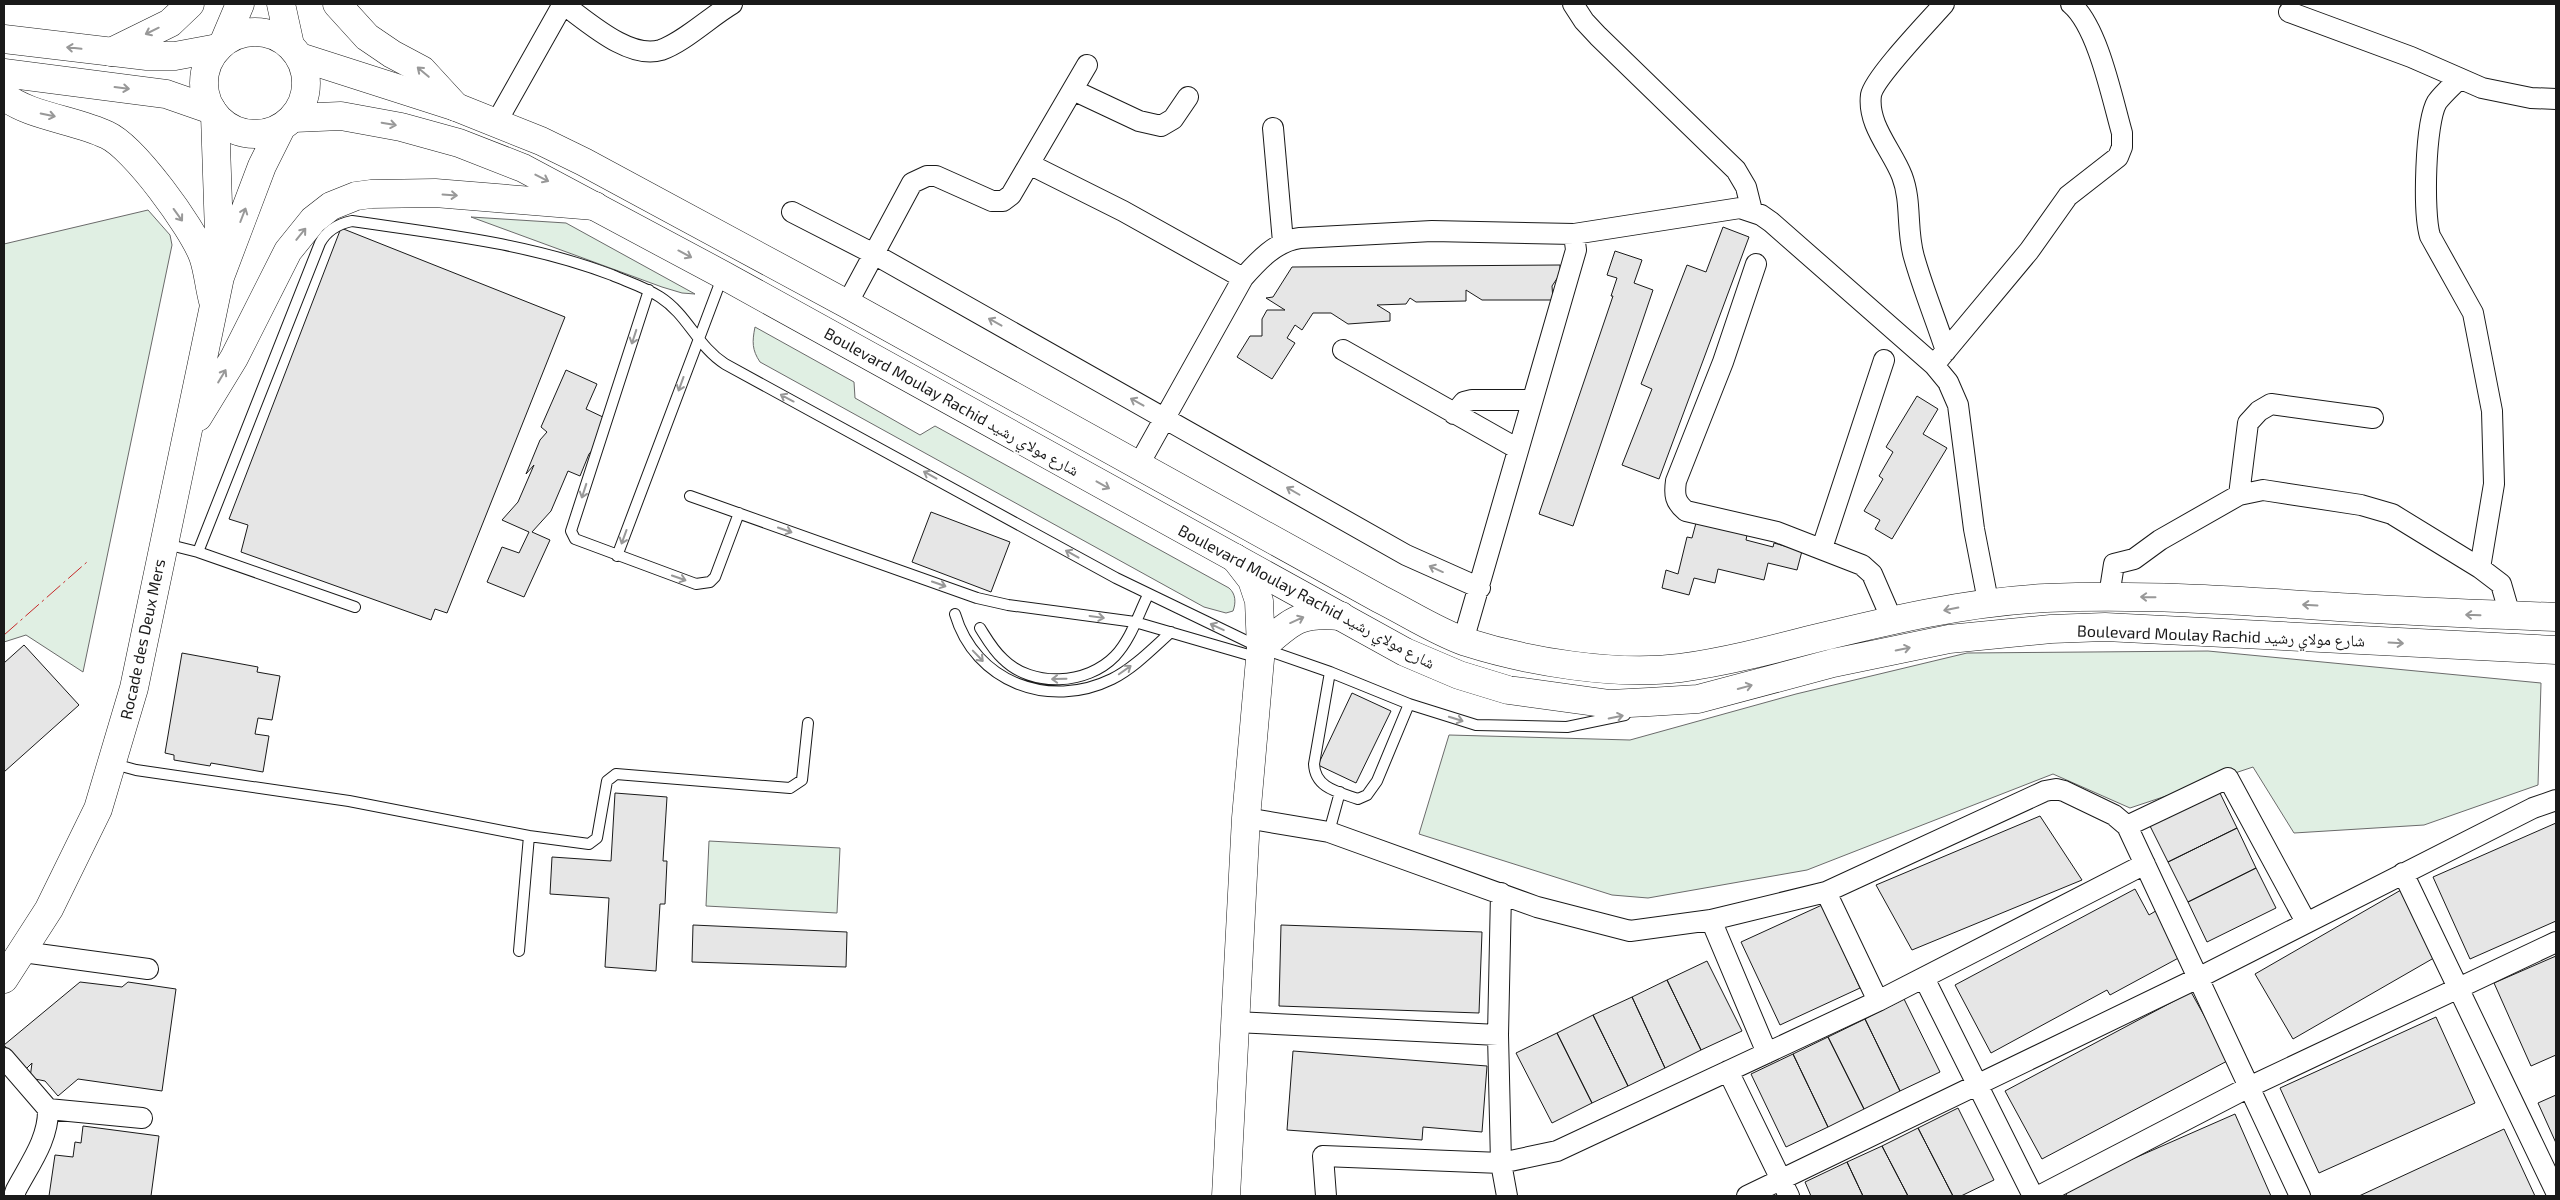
<svg xmlns="http://www.w3.org/2000/svg" width="2560" height="1200" font-family="'Exo 2','Noto Naskh Arabic',sans-serif">
  <style>
    .green { fill: #e0efe3; stroke: #6a6a6a }
    .building { fill: #e6e6e6; stroke: #1a1a1a }
    .lines { fill: none; stroke-linecap: round; stroke-linejoin: round }
    .lane-casing { stroke: #1a1a1a; stroke-width: 12 }
    .street-casing { stroke: #1a1a1a; stroke-width: 22 }
    .secondary-casing { stroke: #1a1a1a; stroke-width: 29 }
    .primary-casing { stroke: #1a1a1a; stroke-width: 29 }
    .highway-casing { stroke: #1a1a1a; stroke-width: 29 }
    .lane { stroke: #fff; stroke-width: 10 }
    .street { stroke: #fff; stroke-width: 20 }
    .secondary { stroke: #fff; stroke-width: 28 }
    .primary { stroke: #fff; stroke-width: 28 }
    .highway { stroke: #fff; stroke-width: 28 }
    .power { stroke: #c62828; stroke-width: 1; stroke-dasharray: 18 4 2.5 4; stroke-linecap: butt }
    .oneway { stroke: #989898 }
    .labels { text-anchor: middle; dominant-baseline: central; stroke-width: 4; stroke-linejoin: round; paint-order: stroke }
    .street-label { font-size: 16px; fill: #1a1a1a; stroke: #fff }
  </style>
  <rect width="100%" height="100%" fill="#fff"/>
  <!-- green -->
  <path class="green" d="M148,210L170,235L172,245L83,672L26,635L4,642V244Z
    M471,217L566,223L695,294L682,293L662,287Z
    M755,327L854,382L855,398L920,435L935,426L1229,588C1236,594 1236,603 1233,611L1226,613L1204,607L760,362C752,350 752,342 755,327Z
    M2208,651L2541,683L2538,785L2424,825L2294,833L2253,767L2130,808L2053,774L1807,870L1648,898L1612,895L1419,834L1449,735L1630,740L1796,694L1967,653Z
    M709,841L840,848L837,913L706,906Z"/>
  <!-- building -->
  <path class="building" d="M1723,227L1749,237L1659,479L1622,465L1652,389L1641,384L1687,265L1706,272Z
    M341,228L565,317L447,613L435,609L431,620L241,552L248,525L229,519Z
    M1615,251L1642,260L1634,283L1653,290L1573,526L1539,514L1613,296H1611L1617,278L1607,275Z
    M1560,265V274L1552,286L1553,300H1482L1466,290V301L1416,302L1410,298L1406,304L1377,305L1390,313V321L1348,324L1331,313H1313L1302,330L1295,325L1287,338L1295,343L1272,379L1237,357L1250,336H1262V319L1267,310H1285L1266,298L1273,297L1292,267Z
    M566,370L597,384L586,409L605,418L596,446L589,454L580,476L568,471L551,511L532,532L550,540L524,597L487,582L502,547L519,553L529,532L502,520L518,502L534,465L526,474L540,440L547,432L541,427Z
    M1917,396L1938,409L1923,434L1947,448L1892,539L1875,529L1880,520L1864,511L1883,479L1879,476L1893,452L1886,447Z
    M931,512L1010,542L991,592L912,562Z
    M1696,523L1747,535L1746,540L1773,547L1774,543L1802,551L1797,570L1768,563L1764,580L1718,569L1715,583L1694,578L1689,595L1662,588L1666,570L1678,574L1687,537L1692,538Z
    M24,645L79,705L4,772V663Z
    M182,653L258,667L257,672L280,676L272,720L258,718L255,734L269,736L263,772L211,763L210,766L174,760V755L165,753Z
    M1352,693L1391,711L1356,783L1318,765Z
    M2218,789L2237,828L2168,862L2149,824Z
    M615,793L667,797L663,861H667L665,904H660L656,971L605,967L609,898L550,894L552,857L611,861Z
    M2040,816L2082,880L1912,950L1876,885Z
    M2556,823V921L2470,959L2433,877Z
    M2237,828L2256,868L2188,902L2168,862Z
    M2256,868L2276,908L2207,942L2188,902Z
    M2135,889L2149,915L2159,909L2184,955L2110,995L2107,990L1991,1053L1955,985Z
    M2401,890L2439,955L2293,1039L2255,974Z
    M1822,905L1860,988L1780,1025L1741,942Z
    M693,925L847,932L846,967L692,962Z
    M1281,925L1482,932L1479,1013L1279,1006Z
    M2556,956V1055L2531,1066L2494,983Z
    M1707,961L1742,1031L1701,1050L1667,980Z
    M1667,980L1701,1050L1665,1068L1632,997Z
    M80,982L122,987L128,982L176,989L162,1091L78,1079L58,1096L45,1081L30,1078L32,1063L25,1070L4,1045Z
    M2191,992L2229,1060L2042,1159L2005,1091Z
    M1632,997L1665,1068L1628,1086L1593,1015Z
    M1904,999L1940,1072L1900,1091L1865,1019Z
    M1593,1015L1628,1086L1592,1103L1557,1033Z
    M2436,1017L2475,1103L2319,1173L2280,1088Z
    M1865,1019L1900,1091L1864,1109L1828,1037Z
    M1557,1033L1592,1103L1552,1123L1516,1053Z
    M1828,1037L1864,1109L1828,1127L1793,1054Z
    M1293,1051L1487,1066L1482,1132L1423,1127L1422,1140L1287,1130Z
    M1793,1054L1828,1127L1786,1147L1751,1074Z
    M2556,1095V1143L2538,1103Z
    M1958,1108L1994,1180L1961,1196H1953L1918,1128Z
    M2235,1114L2271,1196H2067L2064,1189Z
    M83,1126L159,1136L151,1196H49L55,1155L73,1157L75,1142L81,1143Z
    M1918,1128L1953,1196H1908L1882,1146Z
    M2504,1129L2535,1196H2359Z
    M1882,1146L1908,1196H1863L1847,1162Z
    M1847,1162L1863,1196H1811L1805,1182Z"/>
  <g class="lines">
    <defs>
      <path id="lane" d="M649,290L571,531L575,539L696,584L710,582L715,577L739,513
        M690,496L977,598L1008,605L1135,622L1259,658
        M166,544L198,552L355,607
        M198,552L320,243C327,230 338,224 352,221C440,234 528,243 612,275C628,282 645,287 660,297C688,315 697,346 725,364L1116,578L1261,648L1330,672L1409,704L1476,725L1567,727L1625,715
        M617,556L723,275
        M955,614C975,682 1049,710 1112,679C1134,668 1153,648 1171,632
        M980,628C987,639 993,650 1003,659C1032,688 1087,685 1115,656C1131,639 1138,615 1148,595
        M1330,672L1314,764C1315,788 1338,792 1358,799L1367,795L1377,781L1409,704
        M114,764L136,770L349,801L529,836L519,951
        M1329,832L1340,792
        M529,836L589,844L597,838L607,781L616,774L790,788L802,780L808,723"/>
      <path id="street" d="M563,4C587,21 629,60 661,50C684,42 710,17 732,4
        M1573,4L1584,21L1598,36L1736,170L1746,187L1752,211
        M1944,4C1930,20 1874,78 1871,95C1867,125 1892,150 1902,176C1912,202 1906,230 1914,257C1923,289 1936,320 1946,351
        M2289,12L2411,57L2482,88L2531,98L2556,99
        M2459,79C2452,86 2443,94 2437,102C2425,122 2423,213 2430,236L2473,313L2492,411L2494,484L2480,568
        M1073,90L1139,121L1161,126L1173,119L1188,97
        M496,123L563,4
        M1273,128L1283,242
        M1031,165L1123,211L1243,278
        M792,212L872,253L1406,555L1480,588
        M1756,264L1723,362L1676,481C1674,495 1675,502 1686,511L1777,532L1862,565L1872,574L1892,620
        M847,304L912,183L927,176H936L992,201H1003L1011,195L1087,65
        M1343,350L1518,449
        M1934,365L2029,251L2068,196L2118,157L2122,147V133C2112,98 2098,27 2071,4
        M1454,414L1464,402L1472,400H1532
        M1138,466L1243,278C1258,261 1276,241 1300,238L1432,231L1574,234L1740,208L1761,215L1771,222L1934,365L1948,382L1958,405L1974,529L1988,601
        M2239,495L2248,423L2259,411L2271,404L2373,418
        M1822,548L1884,360
        M2109,596L2114,564L2134,559L2160,540L2239,495L2263,490L2361,505L2392,514L2480,568L2501,584L2510,615
        M1463,641L1576,250L1574,234
        M1246,818L1329,832L1537,907L1630,931L1711,920L1826,892L2045,791L2056,789L2064,791L2114,815L2127,826L2300,1196
        M2127,826L2228,778L2306,922
        M2403,873L2556,1192
        M1826,892L1878,1001
        M1501,893L1498,1035L1501,1163L1507,1196
        M1711,920L1767,1053
        M23,952L148,969
        M1924,978L2033,1196
        M1235,1022L1498,1035
        M4,1058L48,1109C49,1139 29,1165 16,1190L14,1196
        M1728,1071L1789,1196
        M48,1109L142,1118
        M1326,1196L1323,1156L1501,1163L1557,1151L1878,1001L2145,864
        M1747,1196L2198,978L2533,808L2556,800
        M2039,1196L2249,1087L2556,942"/>
      <path id="secondary" d="M1261,648C1292,621 1298,612 1341,616
        M1226,1196L1246,818L1261,648L1259,601L1252,580L1235,558"/>
      <path id="primary" d="M4,39L147,56H175L218,48
        M300,57L456,107L541,141L584,162L847,304L1380,599C1408,613 1437,632 1466,642C1529,662 1615,676 1680,668C1724,662 1767,651 1809,640C1887,621 1965,602 2046,598C2138,594 2230,600 2322,606C2400,611 2478,614 2556,617
        M4,73L166,94L212,110
        M294,118L341,116L401,127L459,143L523,168L723,275L1405,652L1459,675L1508,690L1610,704L1649,702L1698,699L1833,663L1949,639L2051,629L2105,627L2556,650"/>
      <path id="highway" d="M281,4L290,45
        M337,4L367,37L392,54L422,70L456,107
        M204 83a51 51 0 1 1 102 0a51 51 0 1 1-102 0Z
        M224,42L240,4
        M111,52L170,23L190,4
        M4,96C28,116 76,120 107,135C134,147 192,227 203,256C208,270 209,286 213,301
        M215,115L220,263
        M198,417L234,358L288,251L313,220L331,206L356,196L371,194L435,193L595,206
        M4,979L49,909L98,809L134,688L220,277L262,166L281,128"/>
    </defs>
    <!-- lane casing -->
    <use href="#lane" class="lane-casing"/>
    <!-- street casing -->
    <use href="#street" class="street-casing"/>
    <!-- secondary casing -->
    <use href="#secondary" class="secondary-casing"/>
    <!-- primary casing -->
    <use href="#primary" class="primary-casing"/>
    <!-- highway casing -->
    <use href="#highway" class="highway-casing"/>
    <!-- lane -->
    <use href="#lane" class="lane"/>
    <!-- street -->
    <use href="#street" class="street"/>
    <!-- secondary -->
    <use href="#secondary" class="secondary"/>
    <!-- primary -->
    <use href="#primary" class="primary"/>
    <!-- highway -->
    <use href="#highway" class="highway"/>
    <!-- power -->
    <path class="power" d="M4,635L87,562"/>
  </g>
  <!-- one-way arrows -->
  <defs><path id="oneway-shaft" d="M-6 0H5M1.5-3L5.5 0L1.5 3" fill="none" stroke-width="1.6" stroke-linecap="round" stroke-linejoin="round" transform="scale(1.25)"/></defs>
  <g class="oneway">
    <use href="#oneway-shaft" transform="translate(152 31) rotate(154)"/>
    <use href="#oneway-shaft" transform="translate(74 48) rotate(-174)"/>
    <use href="#oneway-shaft" transform="translate(423 72) rotate(-140)"/>
    <use href="#oneway-shaft" transform="translate(122 88) rotate(7)"/>
    <use href="#oneway-shaft" transform="translate(48 115) rotate(12)"/>
    <use href="#oneway-shaft" transform="translate(389 124) rotate(10)"/>
    <use href="#oneway-shaft" transform="translate(542 178) rotate(27)"/>
    <use href="#oneway-shaft" transform="translate(450 195) rotate(4)"/>
    <use href="#oneway-shaft" transform="translate(178 215) rotate(54)"/>
    <use href="#oneway-shaft" transform="translate(243 215) rotate(-69)"/>
    <use href="#oneway-shaft" transform="translate(301 234) rotate(-51)"/>
    <use href="#oneway-shaft" transform="translate(685 254) rotate(28)"/>
    <use href="#oneway-shaft" transform="translate(995 322) rotate(-151)"/>
    <use href="#oneway-shaft" transform="translate(634 337) rotate(108)"/>
    <use href="#oneway-shaft" transform="translate(222 376) rotate(-59)"/>
    <use href="#oneway-shaft" transform="translate(681 384) rotate(110)"/>
    <use href="#oneway-shaft" transform="translate(787 398) rotate(-152)"/>
    <use href="#oneway-shaft" transform="translate(1137 402) rotate(-151)"/>
    <use href="#oneway-shaft" transform="translate(930 475) rotate(-151)"/>
    <use href="#oneway-shaft" transform="translate(1103 485) rotate(29)"/>
    <use href="#oneway-shaft" transform="translate(584 491) rotate(108)"/>
    <use href="#oneway-shaft" transform="translate(1293 491) rotate(-150)"/>
    <use href="#oneway-shaft" transform="translate(785 530) rotate(19)"/>
    <use href="#oneway-shaft" transform="translate(624 537) rotate(110)"/>
    <use href="#oneway-shaft" transform="translate(1072 554) rotate(-151)"/>
    <use href="#oneway-shaft" transform="translate(1436 569) rotate(-156)"/>
    <use href="#oneway-shaft" transform="translate(679 578) rotate(19)"/>
    <use href="#oneway-shaft" transform="translate(939 584) rotate(19)"/>
    <use href="#oneway-shaft" transform="translate(2148 597) rotate(-179)"/>
    <use href="#oneway-shaft" transform="translate(2310 605) rotate(-177)"/>
    <use href="#oneway-shaft" transform="translate(1951 609) rotate(169)"/>
    <use href="#oneway-shaft" transform="translate(2473 615) rotate(-178)"/>
    <use href="#oneway-shaft" transform="translate(1097 617) rotate(8)"/>
    <use href="#oneway-shaft" transform="translate(1297 620) rotate(-24)"/>
    <use href="#oneway-shaft" transform="translate(1217 627) rotate(-155)"/>
    <use href="#oneway-shaft" transform="translate(2396 643) rotate(3)"/>
    <use href="#oneway-shaft" transform="translate(1903 649) rotate(-12)"/>
    <use href="#oneway-shaft" transform="translate(978 656) rotate(46)"/>
    <use href="#oneway-shaft" transform="translate(1125 670) rotate(-35)"/>
    <use href="#oneway-shaft" transform="translate(1059 679) rotate(179)"/>
    <use href="#oneway-shaft" transform="translate(1745 687) rotate(-15)"/>
    <use href="#oneway-shaft" transform="translate(1616 717) rotate(-12)"/>
    <use href="#oneway-shaft" transform="translate(1456 719) rotate(17)"/>
  </g>
  <g class="labels">
    <!-- street labels -->
    <g class="street-label">
      <text transform="translate(952 401) rotate(29)">Boulevard Moulay Rachid شارع مولاي رشيد</text>
      <text transform="translate(1307 596) rotate(28)">Boulevard Moulay Rachid شارع مولاي رشيد</text>
      <text transform="translate(2221 635) rotate(2)">Boulevard Moulay Rachid شارع مولاي رشيد</text>
      <text transform="translate(142 639) rotate(-78)">Rocade des Deux Mers</text>
    </g>
  </g>
  <!-- border -->
  <rect width="2560" height="1200" fill="none" stroke="#1a1a1a" stroke-width="10"/>
</svg>
